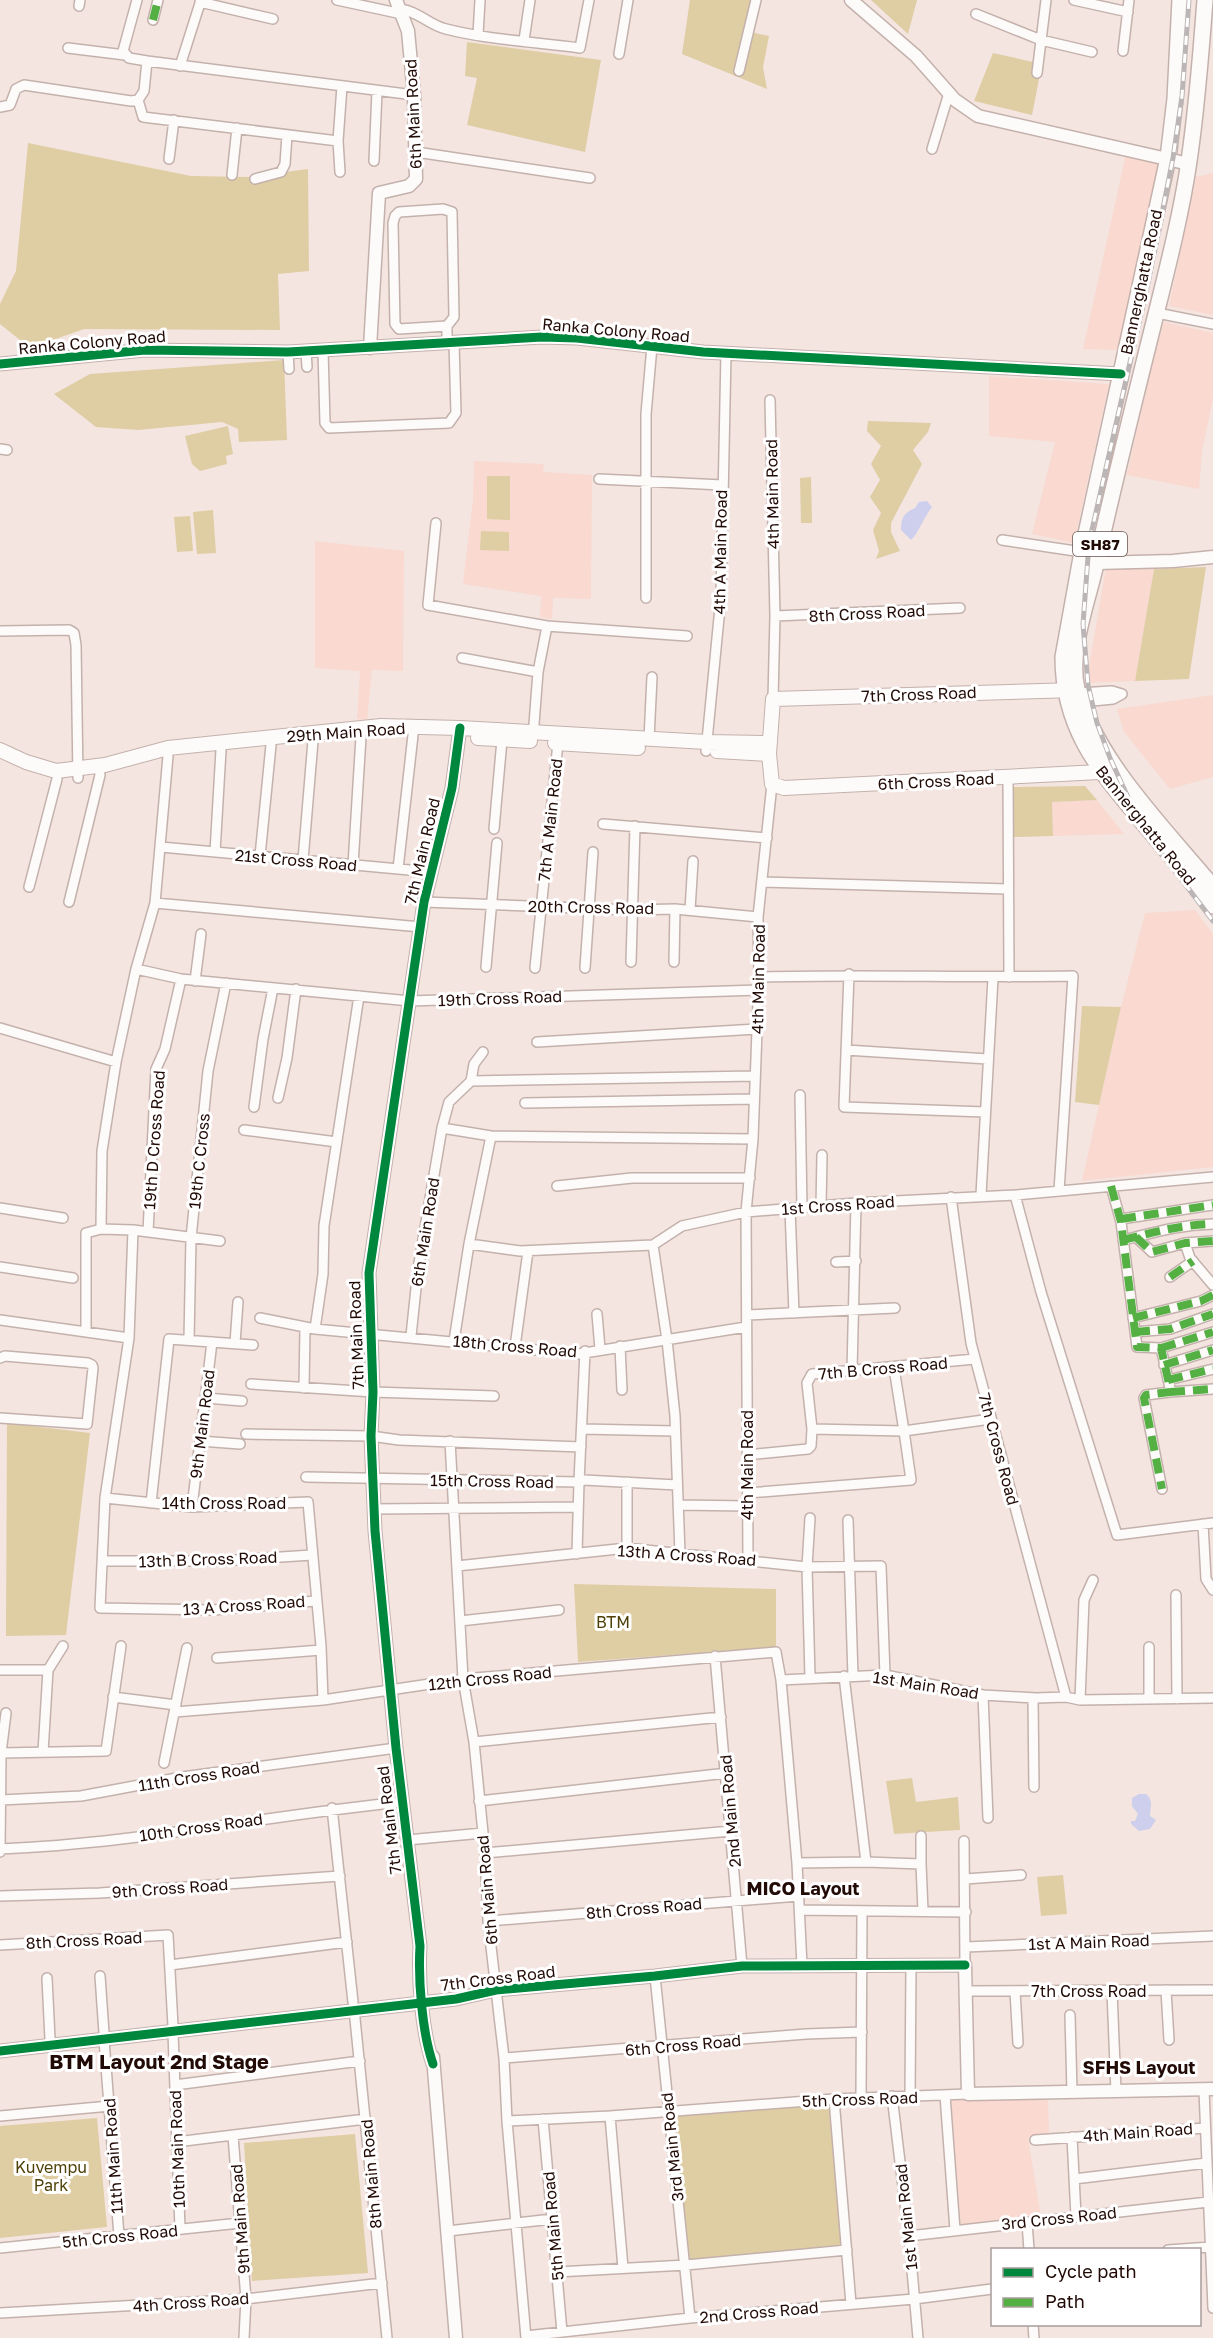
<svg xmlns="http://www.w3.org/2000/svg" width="1213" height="2338" font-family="'Golos Text',sans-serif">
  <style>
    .built { fill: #f9d9d0 }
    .green { fill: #dfcda4 }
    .water { fill: #cdcfec }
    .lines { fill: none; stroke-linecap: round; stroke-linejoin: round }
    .minor-casing { stroke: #c4b1ac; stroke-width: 12 }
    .tertiary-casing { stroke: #c4b1ac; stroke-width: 15 }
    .secondary-casing { stroke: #c4b1ac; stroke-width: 16 }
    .primary-casing { stroke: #c4b1ac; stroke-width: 18 }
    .minor { stroke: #fdfbfa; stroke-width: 9 }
    .tertiary { stroke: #fdfbfa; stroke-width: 12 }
    .secondary { stroke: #fdfbfa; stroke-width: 14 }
    .primary { stroke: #fdfbfa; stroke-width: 15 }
    .rail-casing { stroke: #bbb6b5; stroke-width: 5 }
    .rail { stroke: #fff; stroke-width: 3; stroke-dasharray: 9; stroke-linecap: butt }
    .quiet { stroke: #55b044; stroke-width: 8; stroke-dasharray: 15 8; stroke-linecap: butt }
    .cycleway-casing { stroke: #fff; stroke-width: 13 }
    .cycleway { stroke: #00873e; stroke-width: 9 }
    .labels { text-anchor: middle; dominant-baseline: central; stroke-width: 6; stroke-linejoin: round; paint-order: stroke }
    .shield { fill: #fff; stroke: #645451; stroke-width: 1.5 }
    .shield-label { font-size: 15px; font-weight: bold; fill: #220b06 }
    .street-label { font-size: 16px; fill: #220b06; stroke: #fff }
    .park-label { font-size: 16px; fill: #4d3f05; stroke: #fff }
    .neighbourhood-label { font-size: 18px; font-weight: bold; fill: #220b06; stroke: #fff }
    .quarter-label { font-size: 20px; font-weight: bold; fill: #220b06; stroke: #fff }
  </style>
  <rect width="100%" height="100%" fill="#f4e5e1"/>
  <!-- built -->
  <path class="built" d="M1126,154L1162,163L1118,350L1083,349Z
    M1213,173V315L1169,306L1196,177Z
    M1164,322L1213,333V399L1202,451L1199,489L1127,475L1154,355Z
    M989,376L1109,384L1074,543L1032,534L1055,442L989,436Z
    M474,461L544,464L543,472L592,475L591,599L553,598L552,619L540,617L541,596L463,584L473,499Z
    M315,541L404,551L403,671L372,670L367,720L357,719L360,671L315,668Z
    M1106,568L1154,569L1135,681L1086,683Z
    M1213,695V777L1170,789L1124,732L1117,709Z
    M1097,800L1124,834L1053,836L1052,802Z
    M1195,910L1213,934V1167L1082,1181L1121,1007L1145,913Z
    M1048,2098L1049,2135L1028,2138L1041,2217L961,2226L951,2099Z"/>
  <!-- green -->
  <path class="green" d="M690,0H752L746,31L769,36L763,67L767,89L682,54Z
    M871,0H917L908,34Z
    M467,42L601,60L585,152L467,125L477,78L465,76Z
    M993,53L1042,64L1032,115L974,101Z
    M28,143L191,176L249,177L308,169L309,271L278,274L280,330L84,329L30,348L0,324V304L16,271Z
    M284,360L287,440L239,442L238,429L222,422L138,430L96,427L54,394L90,374Z
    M868,421L931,423L928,432L913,450L922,464L891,523V532L900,551L876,559L879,551L873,530L881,513L870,497L880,480L871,464L881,446L867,431Z
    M228,426L233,454L226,456L227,464L200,471L192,464L185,436Z
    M487,476H510V520L487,519Z
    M811,477L812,523H801L800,478Z
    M213,510L216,553L197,554L193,512Z
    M190,516L193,551L177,552L174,517Z
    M481,531L509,532V551L480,550Z
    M1206,567L1189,679L1135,681L1154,569Z
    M1085,786L1097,800L1052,802L1053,836L1014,837L1013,787Z
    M1082,1006L1121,1007L1099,1105L1075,1102Z
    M7,1423L90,1433L66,1635L6,1636Z
    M574,1584L776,1589V1647L578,1662Z
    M912,1778L916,1802L958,1797L960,1830L894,1834L886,1781Z
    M1063,1875L1067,1914L1041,1916L1037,1877Z
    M834,2099L847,2250L686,2265L667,2110Z
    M97,2118L107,2227L0,2238V2126Z
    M355,2134L368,2273L252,2281L244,2143Z"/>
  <!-- water -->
  <path class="water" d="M927,501L932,507C924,517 918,534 911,540L901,530C901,517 904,513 915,508L919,502Z
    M1139,1794H1146C1154,1801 1150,1807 1150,1816L1156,1820L1150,1829L1139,1831L1131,1824V1821H1135L1138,1814L1132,1806V1798Z"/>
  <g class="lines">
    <defs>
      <path id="minor" d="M337,0L402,14
        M1074,0L1128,12
        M200,2L273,19
        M79,6L80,0
        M400,9C418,11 429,25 446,29C489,40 536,42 580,48L589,0
        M976,14L1041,40L1092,52
        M153,20L158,0
        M478,35L480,0
        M524,40L530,0
        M68,48L125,55
        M1123,51L1129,0
        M619,54L628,0
        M147,61L414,95
        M180,66L201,0
        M739,71L756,0
        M1037,73L1046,0
        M138,100L143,117L338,141L342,86
        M0,107L10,105L16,89L24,85L131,101L138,100L144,91L147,61L129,58L123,51L137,0
        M338,141L340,172
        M932,149L949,93
        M416,152L590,178
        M169,159L174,120
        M374,161L377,91
        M232,175L237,128
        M255,179L281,172L285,164L287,135
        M1157,313L1213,324
        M447,326L399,329L395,324L393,223L395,216L399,212L443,209L452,212L454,317L447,326V343
        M323,350L325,423L329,428L449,423L456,413L454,343
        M306,351L307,367
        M288,352L289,369
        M770,400L775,616L773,699
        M0,449L7,450
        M599,479L722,485
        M436,523L428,605L547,626L687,636
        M1002,540L1082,552
        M646,598V414L652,346
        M775,616L960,608
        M0,631L69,630L74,633L76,645L78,778
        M462,658L538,672
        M1079,693L1112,691L1122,694
        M1082,702L1113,699L1122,694
        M533,737L538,672L547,626
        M649,739L652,677
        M706,751L721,597L726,353
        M1008,778L1009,977
        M603,824L767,838
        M494,829L502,740
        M161,847L431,872
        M215,852L221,750
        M260,856L271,745
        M303,860L313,741
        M353,865L361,737
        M398,869L413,735
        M763,882L1008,889
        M29,887L57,779
        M69,902L100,775L99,766
        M424,902L631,910L675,909L758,917
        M155,903L421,927
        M690,910L693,861
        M631,962L635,826
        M674,962L675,909
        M486,967L497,843
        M535,968L558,743
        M585,968L593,852
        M136,969L181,979L410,1001L759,990
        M849,974L844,1107L985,1112
        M759,977C864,974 968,978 1073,976L1059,1191
        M195,981L201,934
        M0,1028L116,1062
        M537,1042L757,1029
        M846,1050L988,1059
        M471,1081L755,1076
        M800,1095L802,1208
        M278,1098L287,1058L296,989
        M525,1103L754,1099
        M254,1107L263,1039L273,988
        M442,1128L491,1136L753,1139
        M244,1130L337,1142
        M557,1186L632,1178H750
        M1111,1186L1121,1222L1137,1347L1161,1348L1170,1388V1392L1146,1395L1144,1398L1162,1489
        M981,1195L993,978
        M1015,1195L1041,1292L1117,1535L1213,1523
        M951,1197L971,1343L1066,1697
        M821,1206L822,1155
        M0,1208L63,1218
        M790,1209L794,1313
        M1121,1219L1213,1205
        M101,1229L133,1230L220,1241
        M133,1230L129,1338L105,1498L100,1608L213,1610L315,1601
        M148,1232L156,1069L165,1049L181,979
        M1136,1237L1152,1252L1185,1243L1213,1241
        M1123,1240C1156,1232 1178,1225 1213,1224
        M1185,1243L1190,1258L1213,1285
        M469,1244L520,1251L653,1245L682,1226L746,1212L856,1203L1015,1195L1213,1177
        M653,1245L667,1340L675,1416L680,1554
        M836,1262L856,1261
        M0,1267L73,1278
        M1170,1277L1193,1261
        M597,1314L600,1349
        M747,1315L895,1308
        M260,1318L315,1329L578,1354L746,1327
        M1133,1318L1201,1301L1213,1295
        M0,1320L129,1338
        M315,1329L323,1274L324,1226L359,996
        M86,1331V1233L101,1229L102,1151L116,1062L136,969L155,903L168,756
        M1135,1332L1170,1329L1213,1314
        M411,1336L418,1269L442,1128L449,1102L471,1081L474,1064L483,1052
        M189,1340L191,1238L208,1071L226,983
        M454,1341L469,1244L491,1136
        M235,1343L238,1302
        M620,1346L622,1390
        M515,1347L528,1251
        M1161,1348L1213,1332
        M0,1358L5,1356L88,1363L92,1365L93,1368L87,1424L0,1418
        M1164,1365L1213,1350
        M852,1371L856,1203
        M1168,1380L1213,1369
        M251,1384L373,1392L494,1396
        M304,1388L305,1327
        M1170,1392L1213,1389
        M206,1398L242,1401
        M582,1429L675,1431
        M812,1429L807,1383L812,1374L975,1359
        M246,1434L371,1436L399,1440L581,1447
        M200,1441L240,1444
        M450,1441L463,1679L474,1742L485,1853L488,1921L504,2058L507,2121L526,2338
        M747,1455L808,1449L811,1446L812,1429L904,1431L894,1368
        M306,1477L579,1482L584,1480L677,1485
        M748,1493L911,1480L904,1431L991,1419
        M105,1498L192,1507L308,1502L321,1646L323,1700
        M151,1503L169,1339L253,1345
        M678,1505L748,1506
        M192,1507L212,1342
        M375,1509L578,1507
        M810,1518L807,1567L810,1677
        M848,1520L853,1676
        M1203,1524L1206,1579L1213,1590
        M627,1548V1482
        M577,1554L579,1482L585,1351
        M748,1559L746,1212L753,1139L759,977L758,917L772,784
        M103,1561H220L312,1555
        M457,1566L627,1548L807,1567L881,1566L885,1675
        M1176,1595L1177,1699
        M460,1621L559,1610
        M1149,1647V1699
        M715,1656L742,1966
        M217,1658L321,1650
        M0,1670H48
        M781,1680L885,1675L983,1695L1036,1698L1066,1697L1080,1700L1213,1698
        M983,1695L988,1818
        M113,1697L176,1705
        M1033,1698L1034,1787
        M1080,1700L1084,1600L1093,1580
        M175,1712L323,1700L463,1679L776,1652L781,1680L797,1863L802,1966
        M474,1742L721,1717
        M43,1752L48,1670L63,1646
        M1,1753L106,1751L121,1646
        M164,1763L187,1648
        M1,1800L81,1796L182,1777L396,1748
        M479,1801L727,1773
        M332,1808L353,2002
        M921,1836V1864
        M407,1840L483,1833
        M964,1841L965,1965
        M0,1849C135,1844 268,1815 402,1802
        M0,1852L1,1753L6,1713
        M485,1853L731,1831
        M866,1862L921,1864L923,1911
        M797,1863L866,1862L844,1676
        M965,1879L1021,1875
        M0,1896L100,1893L340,1876
        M800,1910L966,1912
        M488,1921L799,1896
        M0,1945L168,1935L173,2026
        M966,1947L1213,1936
        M170,1965L347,1942
        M100,1976L104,2033
        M655,1976L690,2318
        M47,1978L50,2039
        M1166,1990L1169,2040
        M966,1991L1213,1990
        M1015,1991L1018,2043
        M1112,1991L1116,2091
        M354,2009L387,2338
        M1070,2015L1072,2092
        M173,2032L180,2229
        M104,2040L119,2236
        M504,2058L806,2034L862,2032
        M175,2085L360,2061
        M1204,2090L1213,2308
        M945,2095L955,2230
        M892,2096L909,2236L918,2338
        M910,2097L911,1966
        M861,2098L862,1911
        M834,2099L851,2304
        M0,2116L110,2106
        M610,2116L623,2268
        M543,2119L562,2332
        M507,2121L610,2116L834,2099L968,2094
        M233,2136L246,2299L244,2338
        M1072,2137L1076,2216
        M1035,2140L1205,2128
        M176,2142L366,2119
        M1074,2179L1207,2163
        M1027,2222L1029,2250
        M448,2231L552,2219
        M909,2236L1208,2202
        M0,2248L240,2223
        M1168,2250L1210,2247
        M557,2272L686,2265L847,2250
        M0,2313L246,2299L382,2283
        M1033,2324L1034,2338
        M526,2336L690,2318L914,2299L992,2289"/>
      <path id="tertiary" d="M851,0L916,56L955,100L978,116L1189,164
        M370,348L379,193L409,186L416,179L414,95L408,31L396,0
        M0,364L145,350L288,352L542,337L577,338L703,352L1121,374
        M1096,563L1173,561L1213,557
        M0,2051L456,1999L496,1990L655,1976L742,1966L965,1965L968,2094L1213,2089
        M433,2057L456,2338
        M433,2064C422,2032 418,1980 420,1946L396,1748L375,1531L371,1436L373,1392L369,1273L424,902L452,788L460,728"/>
      <path id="secondary" d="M1075,690L773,699L769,754L772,784L784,788L1100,772L1108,766
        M478,738L530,741
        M555,743L638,748
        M0,750L26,762L56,771L105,765L168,748L381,726L460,728L707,742L770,743
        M717,751L769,754"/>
      <path id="primary" d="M1180,0L1175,99L1168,158L1082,552L1063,657C1063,731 1101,772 1145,825C1168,852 1190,879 1213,906
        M1205,0C1201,54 1197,107 1189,161C1182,210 1168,266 1156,314C1135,398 1114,483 1095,568C1087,603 1068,653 1077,689C1095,760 1167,831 1213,887"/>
    </defs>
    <!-- minor casing -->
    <use href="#minor" class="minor-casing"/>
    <!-- tertiary casing -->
    <use href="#tertiary" class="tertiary-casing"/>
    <!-- secondary casing -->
    <use href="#secondary" class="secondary-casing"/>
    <!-- primary casing -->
    <use href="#primary" class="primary-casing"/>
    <!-- minor -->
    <use href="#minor" class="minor"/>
    <!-- tertiary -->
    <use href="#tertiary" class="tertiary"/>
    <!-- secondary -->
    <use href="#secondary" class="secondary"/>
    <!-- primary -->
    <use href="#primary" class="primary"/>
    <defs>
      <path id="rail" d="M1189,0L1182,96L1173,158L1148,283L1089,543L1083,624L1088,685L1097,723L1110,758L1132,806L1150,838L1213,921"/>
    </defs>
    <!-- rail casing -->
    <use href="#rail" class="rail-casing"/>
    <!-- rail -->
    <use href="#rail" class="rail"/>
    <!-- quiet -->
    <path class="quiet" d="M153,20L158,0
      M1111,1186L1121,1222L1137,1347L1161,1348L1170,1388V1392L1146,1395L1144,1398L1162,1489
      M1121,1219L1213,1205
      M1136,1237L1152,1252L1185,1243L1213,1241
      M1123,1240C1156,1232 1178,1225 1213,1224
      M1170,1277L1193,1261
      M1133,1318L1201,1301L1213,1295
      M1135,1332L1170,1329L1213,1314
      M1161,1348L1213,1332
      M1164,1365L1213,1350
      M1168,1380L1213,1369
      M1170,1392L1213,1389"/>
    <defs>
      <path id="cycleway" d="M0,364L145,350L288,352L542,337L577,338L703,352L1121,374
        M0,2051L456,1999L496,1990L655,1976L742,1966L965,1965
        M433,2064C422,2032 418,1980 420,1946L396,1748L375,1531L371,1436L373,1392L369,1273L424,902L452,788L460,728"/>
    </defs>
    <!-- cycleway casing -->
    <use href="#cycleway" class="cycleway-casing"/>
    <!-- cycleway -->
    <use href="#cycleway" class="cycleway"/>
  </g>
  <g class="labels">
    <!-- shield labels -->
    <rect class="shield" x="1073" y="532" width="54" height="24" rx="4.5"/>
    <g class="shield-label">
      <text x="1100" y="544">SH87</text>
    </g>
    <!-- street labels -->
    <g class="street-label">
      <text transform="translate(413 114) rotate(-93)">6th Main Road</text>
      <text transform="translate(1141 282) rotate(-78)">Bannerghatta Road</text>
      <text transform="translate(616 330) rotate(5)">Ranka Colony Road</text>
      <text transform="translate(92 342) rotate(-5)">Ranka Colony Road</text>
      <text transform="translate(772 494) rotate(-91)">4th Main Road</text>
      <text transform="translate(720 552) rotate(-89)">4th A Main Road</text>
      <text transform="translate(867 613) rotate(-3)">8th Cross Road</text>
      <text transform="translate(919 694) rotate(-2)">7th Cross Road</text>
      <text transform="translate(346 732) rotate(-4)">29th Main Road</text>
      <text transform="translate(936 781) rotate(-3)">6th Cross Road</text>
      <text transform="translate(550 820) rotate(-84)">7th A Main Road</text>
      <text transform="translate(1146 825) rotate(51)">Bannerghatta Road</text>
      <text transform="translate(422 851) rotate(-77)">7th Main Road</text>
      <text transform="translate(296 860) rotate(5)">21st Cross Road</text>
      <text transform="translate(591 907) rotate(1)">20th Cross Road</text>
      <text transform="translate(758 979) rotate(-89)">4th Main Road</text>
      <text transform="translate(500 998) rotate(-2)">19th Cross Road</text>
      <text transform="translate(154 1140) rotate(-86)">19th D Cross Road</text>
      <text transform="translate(199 1161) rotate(-84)">19th C Cross</text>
      <text transform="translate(838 1205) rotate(-4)">1st Cross Road</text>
      <text transform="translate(425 1232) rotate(-81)">6th Main Road</text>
      <text transform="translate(356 1335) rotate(-92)">7th Main Road</text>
      <text transform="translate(515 1346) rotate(5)">18th Cross Road</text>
      <text transform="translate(883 1368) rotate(-5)">7th B Cross Road</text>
      <text transform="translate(202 1424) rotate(-83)">9th Main Road</text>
      <text transform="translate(999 1449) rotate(75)">7th Cross Road</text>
      <text transform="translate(747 1465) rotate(-90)">4th Main Road</text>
      <text transform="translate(492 1481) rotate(1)">15th Cross Road</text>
      <text x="224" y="1503">14th Cross Road</text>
      <text transform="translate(687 1555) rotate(4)">13th A Cross Road</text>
      <text transform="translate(208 1559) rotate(-2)">13th B Cross Road</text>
      <text transform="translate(244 1605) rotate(-4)">13 A Cross Road</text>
      <text transform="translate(490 1678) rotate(-6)">12th Cross Road</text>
      <text transform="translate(926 1685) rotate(9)">1st Main Road</text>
      <text transform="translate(199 1776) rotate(-9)">11th Cross Road</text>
      <text transform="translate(730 1811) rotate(-95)">2nd Main Road</text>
      <text transform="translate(389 1820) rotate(-97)">7th Main Road</text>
      <text transform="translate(201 1827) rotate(-8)">10th Cross Road</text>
      <text transform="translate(170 1888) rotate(-4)">9th Cross Road</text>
      <text transform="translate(487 1890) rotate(-95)">6th Main Road</text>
      <text transform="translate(644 1908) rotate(-5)">8th Cross Road</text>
      <text transform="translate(84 1940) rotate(-3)">8th Cross Road</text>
      <text transform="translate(1089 1942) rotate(-2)">1st A Main Road</text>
      <text transform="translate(498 1978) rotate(-7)">7th Cross Road</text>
      <text x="1089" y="1991">7th Cross Road</text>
      <text transform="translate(683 2045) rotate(-5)">6th Cross Road</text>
      <text transform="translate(860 2099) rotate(-2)">5th Cross Road</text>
      <text transform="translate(1138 2132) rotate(-4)">4th Main Road</text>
      <text transform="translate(672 2147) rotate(-96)">3rd Main Road</text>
      <text transform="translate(177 2149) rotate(-92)">10th Main Road</text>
      <text transform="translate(113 2156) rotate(-94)">11th Main Road</text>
      <text transform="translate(371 2174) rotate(-95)">8th Main Road</text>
      <text transform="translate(906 2217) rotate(-96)">1st Main Road</text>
      <text transform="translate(1059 2218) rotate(-6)">3rd Cross Road</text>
      <text transform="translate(240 2219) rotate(-94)">9th Main Road</text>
      <text transform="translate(553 2226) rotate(-95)">5th Main Road</text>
      <text transform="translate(120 2236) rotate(-6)">5th Cross Road</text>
      <text transform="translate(191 2302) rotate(-4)">4th Cross Road</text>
      <text transform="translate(759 2312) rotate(-5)">2nd Cross Road</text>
    </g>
    <!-- park labels -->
    <g class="park-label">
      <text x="613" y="1622">BTM</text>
      <text x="51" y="2167">Kuvempu<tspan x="51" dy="18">Park</tspan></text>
    </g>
    <!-- neighbourhood labels -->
    <g class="neighbourhood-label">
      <text x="803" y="1888">MICO Layout</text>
      <text x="1139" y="2067">SFHS Layout</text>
    </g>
    <!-- quarter labels -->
    <g class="quarter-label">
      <text x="159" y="2061">BTM Layout 2nd Stage</text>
    </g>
  </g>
  <!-- legend -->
  <rect x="991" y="2248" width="210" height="78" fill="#ffffff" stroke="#a79d9b" stroke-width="1.5"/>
  <rect x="1003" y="2268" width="30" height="9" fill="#00873e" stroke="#a79d9b" stroke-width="1.5"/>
  <text x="1045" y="2278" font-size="18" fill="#220b06">Cycle path</text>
  <rect x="1003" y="2298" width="30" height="9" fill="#55b044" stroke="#a79d9b" stroke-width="1.5"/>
  <text x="1045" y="2308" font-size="18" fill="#220b06">Path</text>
</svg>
